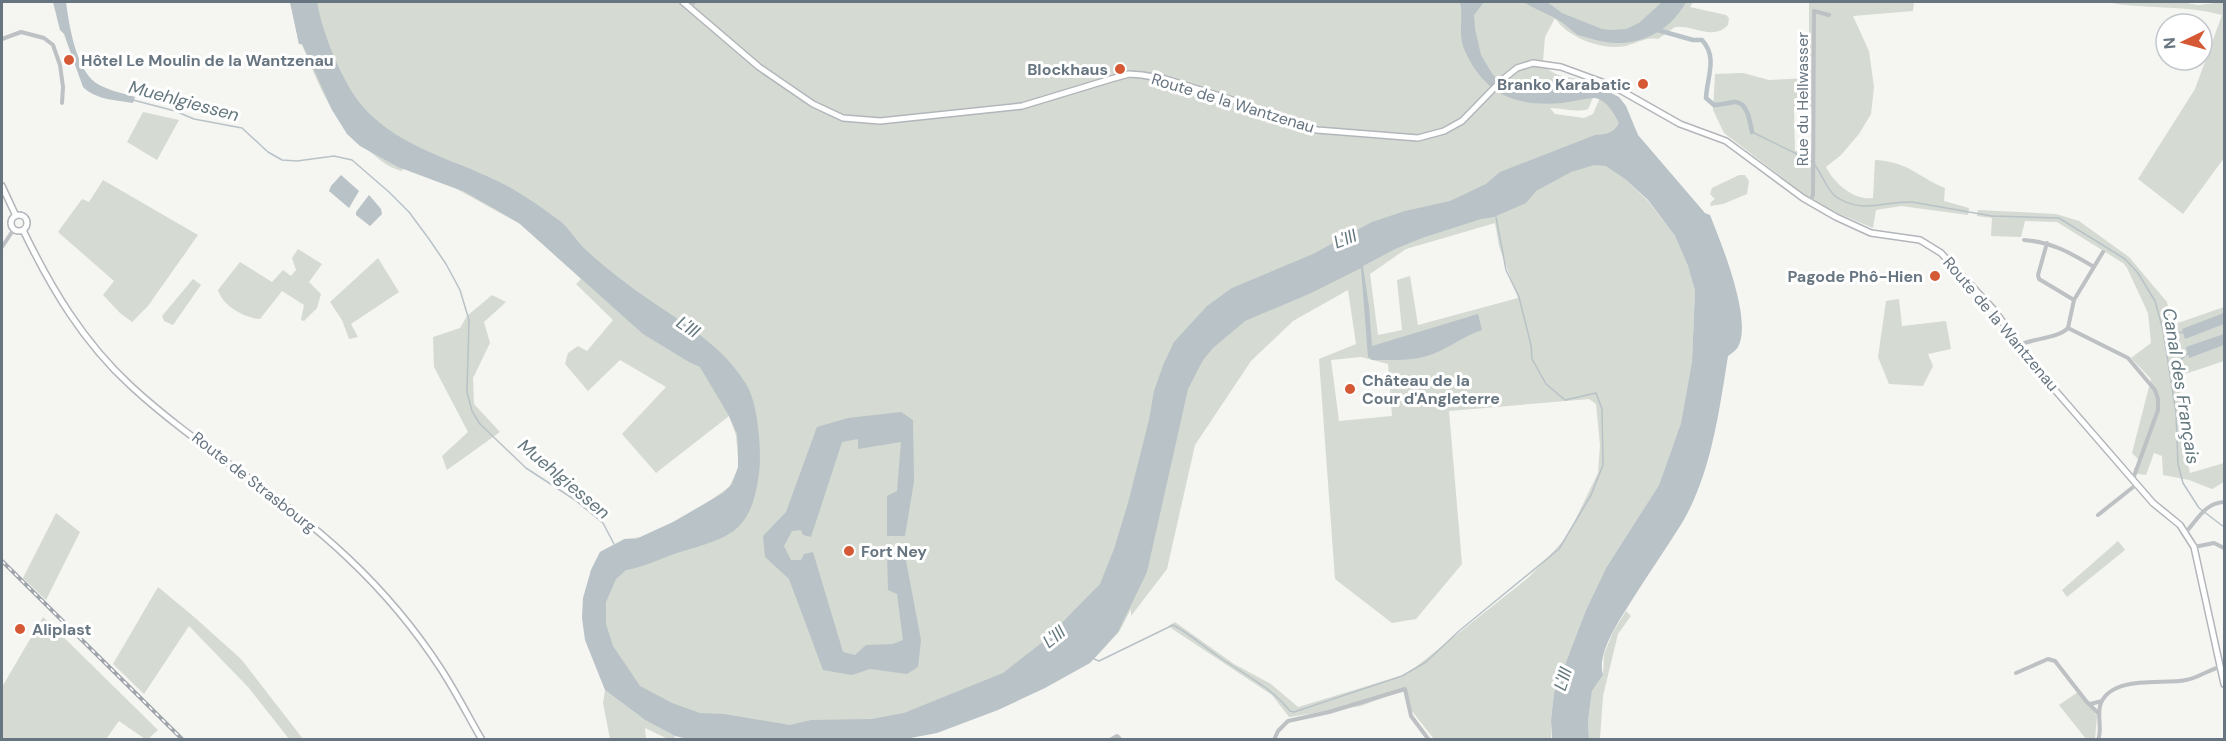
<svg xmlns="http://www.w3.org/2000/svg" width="2226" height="741" font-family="'DM Sans',sans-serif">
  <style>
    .green { fill: #d5dad2; fill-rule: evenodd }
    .water { fill: #b8c2c7 }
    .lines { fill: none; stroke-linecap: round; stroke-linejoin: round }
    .stream { stroke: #b8c2c7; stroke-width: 1.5 }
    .canal { stroke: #b8c2c7; stroke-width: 4.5 }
    .secondary-casing { stroke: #b2b6ba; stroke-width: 8 }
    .minor { stroke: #bdc1c4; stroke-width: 4 }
    .secondary { stroke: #fff; stroke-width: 5 }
    .rail-casing { stroke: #9fa5aa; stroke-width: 4 }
    .rail { stroke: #fff; stroke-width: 1.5; stroke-dasharray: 4.5; stroke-linecap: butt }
    .poi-dot { fill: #d45934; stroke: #fff; stroke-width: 2 }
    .labels { text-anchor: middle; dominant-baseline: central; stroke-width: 6; stroke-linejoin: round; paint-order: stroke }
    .poi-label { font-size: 16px; font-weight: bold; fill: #677581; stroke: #fff; text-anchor: start }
    .street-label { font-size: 16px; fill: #677581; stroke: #fff }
    .water-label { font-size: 18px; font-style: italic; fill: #63777e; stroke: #fff }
  </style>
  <rect width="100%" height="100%" fill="#f5f5f2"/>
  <!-- green -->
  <path class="green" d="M290,2H1693L1690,7L1726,15L1729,18L1728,25C1713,41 1694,25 1675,27L1658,39C1646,37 1637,43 1626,46C1602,51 1567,37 1555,18L1545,37L1543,60H1538L1539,66C1546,66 1549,71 1556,74C1570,80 1587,76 1597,89L1588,109C1577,113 1563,108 1550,108L1555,114L1584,118L1593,114L1602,93L1626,107L1613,170L1625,179L1648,201L1675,236L1688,266L1695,291L1692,361L1681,423L1659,485L1606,568L1586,610L1554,693L1551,720V739H1434L1411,710L1406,689L1361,706L1289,717L1272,695L1168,626L1175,622L1234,664L1271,684L1298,707L1407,674L1529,577L1567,537L1598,473L1600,445L1596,404L1589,399L1449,411L1462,564L1416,619L1392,623L1335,579L1319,359L1356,344L1348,290L1293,321L1251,361L1195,445L1167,569L1131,616V609L1119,632L1094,659L1072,642L938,714L768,730L652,702L602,638L607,580L590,572L600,552L624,539L641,537L690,515L729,487L738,469V459L736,435L729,416L656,473L622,434L666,387L620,360L588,391L565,364L568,353L578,346L587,351L613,320L576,284L581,279L520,224L455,188L405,168L401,171C385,166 381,160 369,151C335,128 318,83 302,45L299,44ZM1495,223L1499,246L1518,298L1418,325L1410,276L1397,280L1402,330L1378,335L1370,274L1406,249ZM1361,357L1388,364L1392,416L1339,421L1331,360Z
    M1809,2H1914L1913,11L1853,16L1869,51L1874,87L1871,114L1859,134L1841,155L1826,167C1834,183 1854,201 1873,198L1875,160C1909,162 1916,176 1945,188L1944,201L1969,208L1968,215L1901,206L1876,210L1873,228L1816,204L1815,200L1805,195L1724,133L1713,110L1715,74L1743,73L1769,80L1809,78ZM1815,108V152L1795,151L1794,109Z
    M2106,2H2182L2198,5L2224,2V158L2183,214L2138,179L2195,89L2222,15C2182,4 2145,10 2106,2Z
    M143,112L179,120L157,160L127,142Z
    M1739,175H1745L1749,181L1747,194L1723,204L1710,206L1711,202L1715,199L1710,194L1712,188Z
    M103,180L198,235L148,306L132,322L120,313L103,295L114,281L58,232L82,199L89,202Z
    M1978,210L2056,214L2079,221L2129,257L2167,302L2172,325L2224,307V361L2179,376C2182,409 2182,442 2190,473L2224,463V482L2212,489L2189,480L2163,475L2162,456L2154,453L2146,475L2138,474L2134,469L2140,461L2132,453L2151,379L2131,358L2151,343L2148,313L2127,268L2123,263L2057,222L2025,221L2021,237L1991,236L1992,218L1977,216Z
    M298,249L322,264L309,282L321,294L317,308L304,321L301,320L304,305L282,291L260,319C244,318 222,305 218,290L240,262L272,282L283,270L291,276L296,270L292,258Z
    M378,258L399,292L351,324L358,337L349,339L342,320L330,302Z
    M193,279L201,285L173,325L164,321L162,316Z
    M492,295L506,302L484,322L490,343L473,378L474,404L500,432L447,470L442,456L468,432L434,367L433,337L460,328L467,316Z
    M1899,299L1902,326L1946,321L1951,349L1928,354L1933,366L1923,386L1889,384L1878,357L1886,301Z
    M56,513L80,532L46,600L23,578Z
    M2118,541L2125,550L2067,597L2062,590Z
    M158,587L193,616L241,659L303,739H289L249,688L189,626L144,694L113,664Z
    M1626,611L1631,616L1618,634L1603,696L1600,739L1589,740L1588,721L1592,691L1603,675L1604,654L1613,632Z
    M43,617L158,730L148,739H145L119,721L106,739H2V687Z
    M605,690L645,720L675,736L674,739H668L645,728L646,739H610L603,703Z
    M2078,692L2097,716L2095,739H2086L2059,705Z"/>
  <!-- water -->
  <path class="water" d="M53,2H66C69,25 76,69 96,83C107,90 122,93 135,97L133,103C116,100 96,100 83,87L64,34L60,30Z
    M290,2H317C322,32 343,85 364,108C403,151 463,161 511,188C528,198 544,209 560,221C570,229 577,242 587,251C598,261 610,271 622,280C663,313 718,337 746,384C758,402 762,452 759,473C751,534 730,537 677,553C660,559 643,567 626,570L616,579L606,602V624L613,646L640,686L672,703L700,713L724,714L790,725L811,720L872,719L904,713L1003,673L1044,641L1100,584L1114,549L1128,503L1149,420L1154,391L1164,363L1174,342L1207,306L1232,288L1313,254L1372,222L1405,211L1450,201L1486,184L1500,172L1595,135C1607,134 1613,134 1619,123C1614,113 1606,99 1594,98C1588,98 1569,102 1562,103C1516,107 1485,95 1465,51C1457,35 1464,18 1460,2H1484L1474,15L1475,29L1481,55L1493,75L1507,84L1547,90L1557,89L1570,82H1589L1619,97L1626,106L1638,135L1705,213L1710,215C1721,243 1753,320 1738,347C1736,350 1731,354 1728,356C1719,412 1711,474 1682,523C1666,549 1648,574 1632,600C1621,618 1596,653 1603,675L1592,691L1588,721L1589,739H1552L1551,720L1554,693L1586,610L1606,568L1659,485L1681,423L1692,361L1695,291L1688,266L1675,236L1648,200L1625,179L1606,166L1594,165L1571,172L1536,191L1526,203L1494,217L1481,219L1422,238L1395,249L1363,266L1369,307L1372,346L1478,314L1482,330C1463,336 1447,350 1427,356C1409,361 1390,360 1372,360L1368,357L1361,268L1309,294L1245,321L1213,348L1203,360L1188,389L1147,572L1118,632L1090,663L1045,688L998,710L937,733L905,739H688L675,736L645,720L605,690L585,640L582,618L583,598L591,570L600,552L625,539H636L673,522L723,493L732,484L738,467V447L737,434L729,416L700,367L689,362L643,334L519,223L465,192L398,167L360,146L347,134L332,110L306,52L302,44H299Z
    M1523,2H1547L1562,13L1602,29L1610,30L1626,29L1639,23L1662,2H1686C1668,35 1632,50 1596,40C1590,38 1584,37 1578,35C1572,31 1566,25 1560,21C1548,14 1535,9 1523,2Z
    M341,175L359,191L349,208L329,191L331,186Z
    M369,195L381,209L382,214L370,226L356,215V212Z
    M2224,313V324L2185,339L2182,329Z
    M2224,334V345L2189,358L2186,347Z
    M901,412L913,420L914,481L905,536H887V496L897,491L901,442L858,449V439L842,442L811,537L803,535L801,530L792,531L784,546L791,560H801L804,554L813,552L843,652L855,655L866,645L893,644L903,640L897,594L888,590L887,551L904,550L921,640L918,667L907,674L870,669L852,675L823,670L789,579L765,557L763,536L786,512L817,427L848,418Z"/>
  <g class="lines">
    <!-- stream -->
    <path class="stream" d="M133,100L175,111L194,119L242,128L268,152L282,160L297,161L334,156L352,160L389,192L409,212L429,239L446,264L460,290L469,320L467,392L472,411L480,424L526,468L575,500L603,523L614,544
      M1752,132L1811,161
      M1814,164C1822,174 1826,188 1835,196C1861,215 1884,201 1912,202L1992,216L2059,218L2125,259L2138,273L2155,301L2163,330L2176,413L2178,464L2183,483L2199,508L2224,527
      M2162,327L2183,333
      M2170,371L2188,353
      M1094,659L1099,661L1173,625C1189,633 1204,647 1219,657C1245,675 1270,686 1290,711L1294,712L1402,676L1426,662L1459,631L1559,549L1591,495L1603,465L1602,409L1596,393L1565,400L1546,384L1532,359L1531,345L1519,297L1506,270L1496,217"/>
    <!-- canal -->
    <path class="canal" d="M1654,29L1693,40H1702C1718,57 1707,77 1706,98L1714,105C1721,105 1727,103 1734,102C1747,101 1750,121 1752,132"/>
    <defs>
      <path id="secondary" d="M683,2L759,67L813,104L843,118L880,121L1022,106L1111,79L1129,74L1142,75L1165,79L1245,104L1278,119L1317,130L1418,138L1444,131L1462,121L1502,80L1517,68L1533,63L1561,67L1613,86L1680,124L1726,141L1803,198L1836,217L1871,233L1920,240L1941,253L1995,311L2029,360L2153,503L2180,525L2194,547L2224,684
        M2,186L16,216
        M11 223a8 8 0 1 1 16 0a8 8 0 1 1-16 0Z
        M23,230C51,288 83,342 131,386C198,448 281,494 348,558C383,591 415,629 441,669C456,692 468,716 482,740"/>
    </defs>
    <!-- secondary casing -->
    <use href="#secondary" class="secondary-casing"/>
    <!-- minor -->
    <path class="minor" d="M690,7L694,2
      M2,39L21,32L44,38L53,45L60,65L63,87L62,103
      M1810,202L1813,195L1814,11L1829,15
      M2024,240C2052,242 2071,253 2094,267
      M2047,243L2038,275L2039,279L2074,300
      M2,247L14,229
      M2068,328L2074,300L2103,252
      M2019,345C2034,338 2057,339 2068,328L2128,358L2155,390L2158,399V410L2133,479
      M2098,515L2137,484
      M2186,532C2198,519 2205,503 2224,502
      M2194,547L2214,543L2224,548
      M2016,673L2048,659L2055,661L2086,701L2099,714
      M2090,704L2102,701
      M1110,740L1117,736L1121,740
      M1274,740L1278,731L1288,721L1329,712L1405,689L1411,716L1429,740
      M2098,740C2103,728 2096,715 2101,703C2113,675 2162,685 2186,680C2198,678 2208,670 2220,667"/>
    <!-- secondary -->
    <use href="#secondary" class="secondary"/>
    <defs>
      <path id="rail" d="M2,561L183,740"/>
    </defs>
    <!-- rail casing -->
    <use href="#rail" class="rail-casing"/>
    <!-- rail -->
    <use href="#rail" class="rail"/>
  </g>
  <!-- markers -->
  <g class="poi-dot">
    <circle cx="69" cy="60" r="6"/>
    <circle cx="1120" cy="69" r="6"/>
    <circle cx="1643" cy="84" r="6"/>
    <circle cx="1935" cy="276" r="6"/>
    <circle cx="1350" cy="389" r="6"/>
    <circle cx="849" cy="551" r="6"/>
    <circle cx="20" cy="629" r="6"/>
  </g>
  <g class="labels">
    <!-- poi labels -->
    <g class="poi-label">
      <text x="81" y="60">Hôtel Le Moulin de la Wantzenau</text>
      <text x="1108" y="69" text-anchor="end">Blockhaus</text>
      <text x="1631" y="84" text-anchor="end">Branko Karabatic</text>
      <text x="1923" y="276" text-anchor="end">Pagode Phô-Hien</text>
      <text x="1362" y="380">Château de la<tspan x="1362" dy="18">Cour d'Angleterre</tspan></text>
      <text x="861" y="551">Fort Ney</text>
      <text x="32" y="629">Aliplast</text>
    </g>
    <!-- street labels -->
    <g class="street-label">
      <text transform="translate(1802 99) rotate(-90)">Rue du Hellwasser</text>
      <text transform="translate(1233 103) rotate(17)">Route de la Wantzenau</text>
      <text transform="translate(2001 324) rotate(50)">Route de la Wantzenau</text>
      <text transform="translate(254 482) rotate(38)">Route de Strasbourg</text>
    </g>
    <!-- water labels -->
    <g class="water-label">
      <text transform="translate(184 101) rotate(15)">Muehlgiessen</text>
      <text transform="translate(1345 239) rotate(-21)">L'Ill</text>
      <text transform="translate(688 327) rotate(34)">L'Ill</text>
      <text transform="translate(2181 386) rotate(81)">Canal des Français</text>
      <text transform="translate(564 479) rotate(40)">Muehlgiessen</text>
      <text transform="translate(1054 637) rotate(-38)">L'Ill</text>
      <text transform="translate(1563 679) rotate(-72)">L'Ill</text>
    </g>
  </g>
  <!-- border -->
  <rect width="2226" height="741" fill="none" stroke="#677581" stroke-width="6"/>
  <!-- north arrow -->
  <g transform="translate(2184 42) rotate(265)"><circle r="28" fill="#ffffff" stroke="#c2c8cd" stroke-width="1.5"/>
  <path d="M0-4.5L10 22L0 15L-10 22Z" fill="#d45934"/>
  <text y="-9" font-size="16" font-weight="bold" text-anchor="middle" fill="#677581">N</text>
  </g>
</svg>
